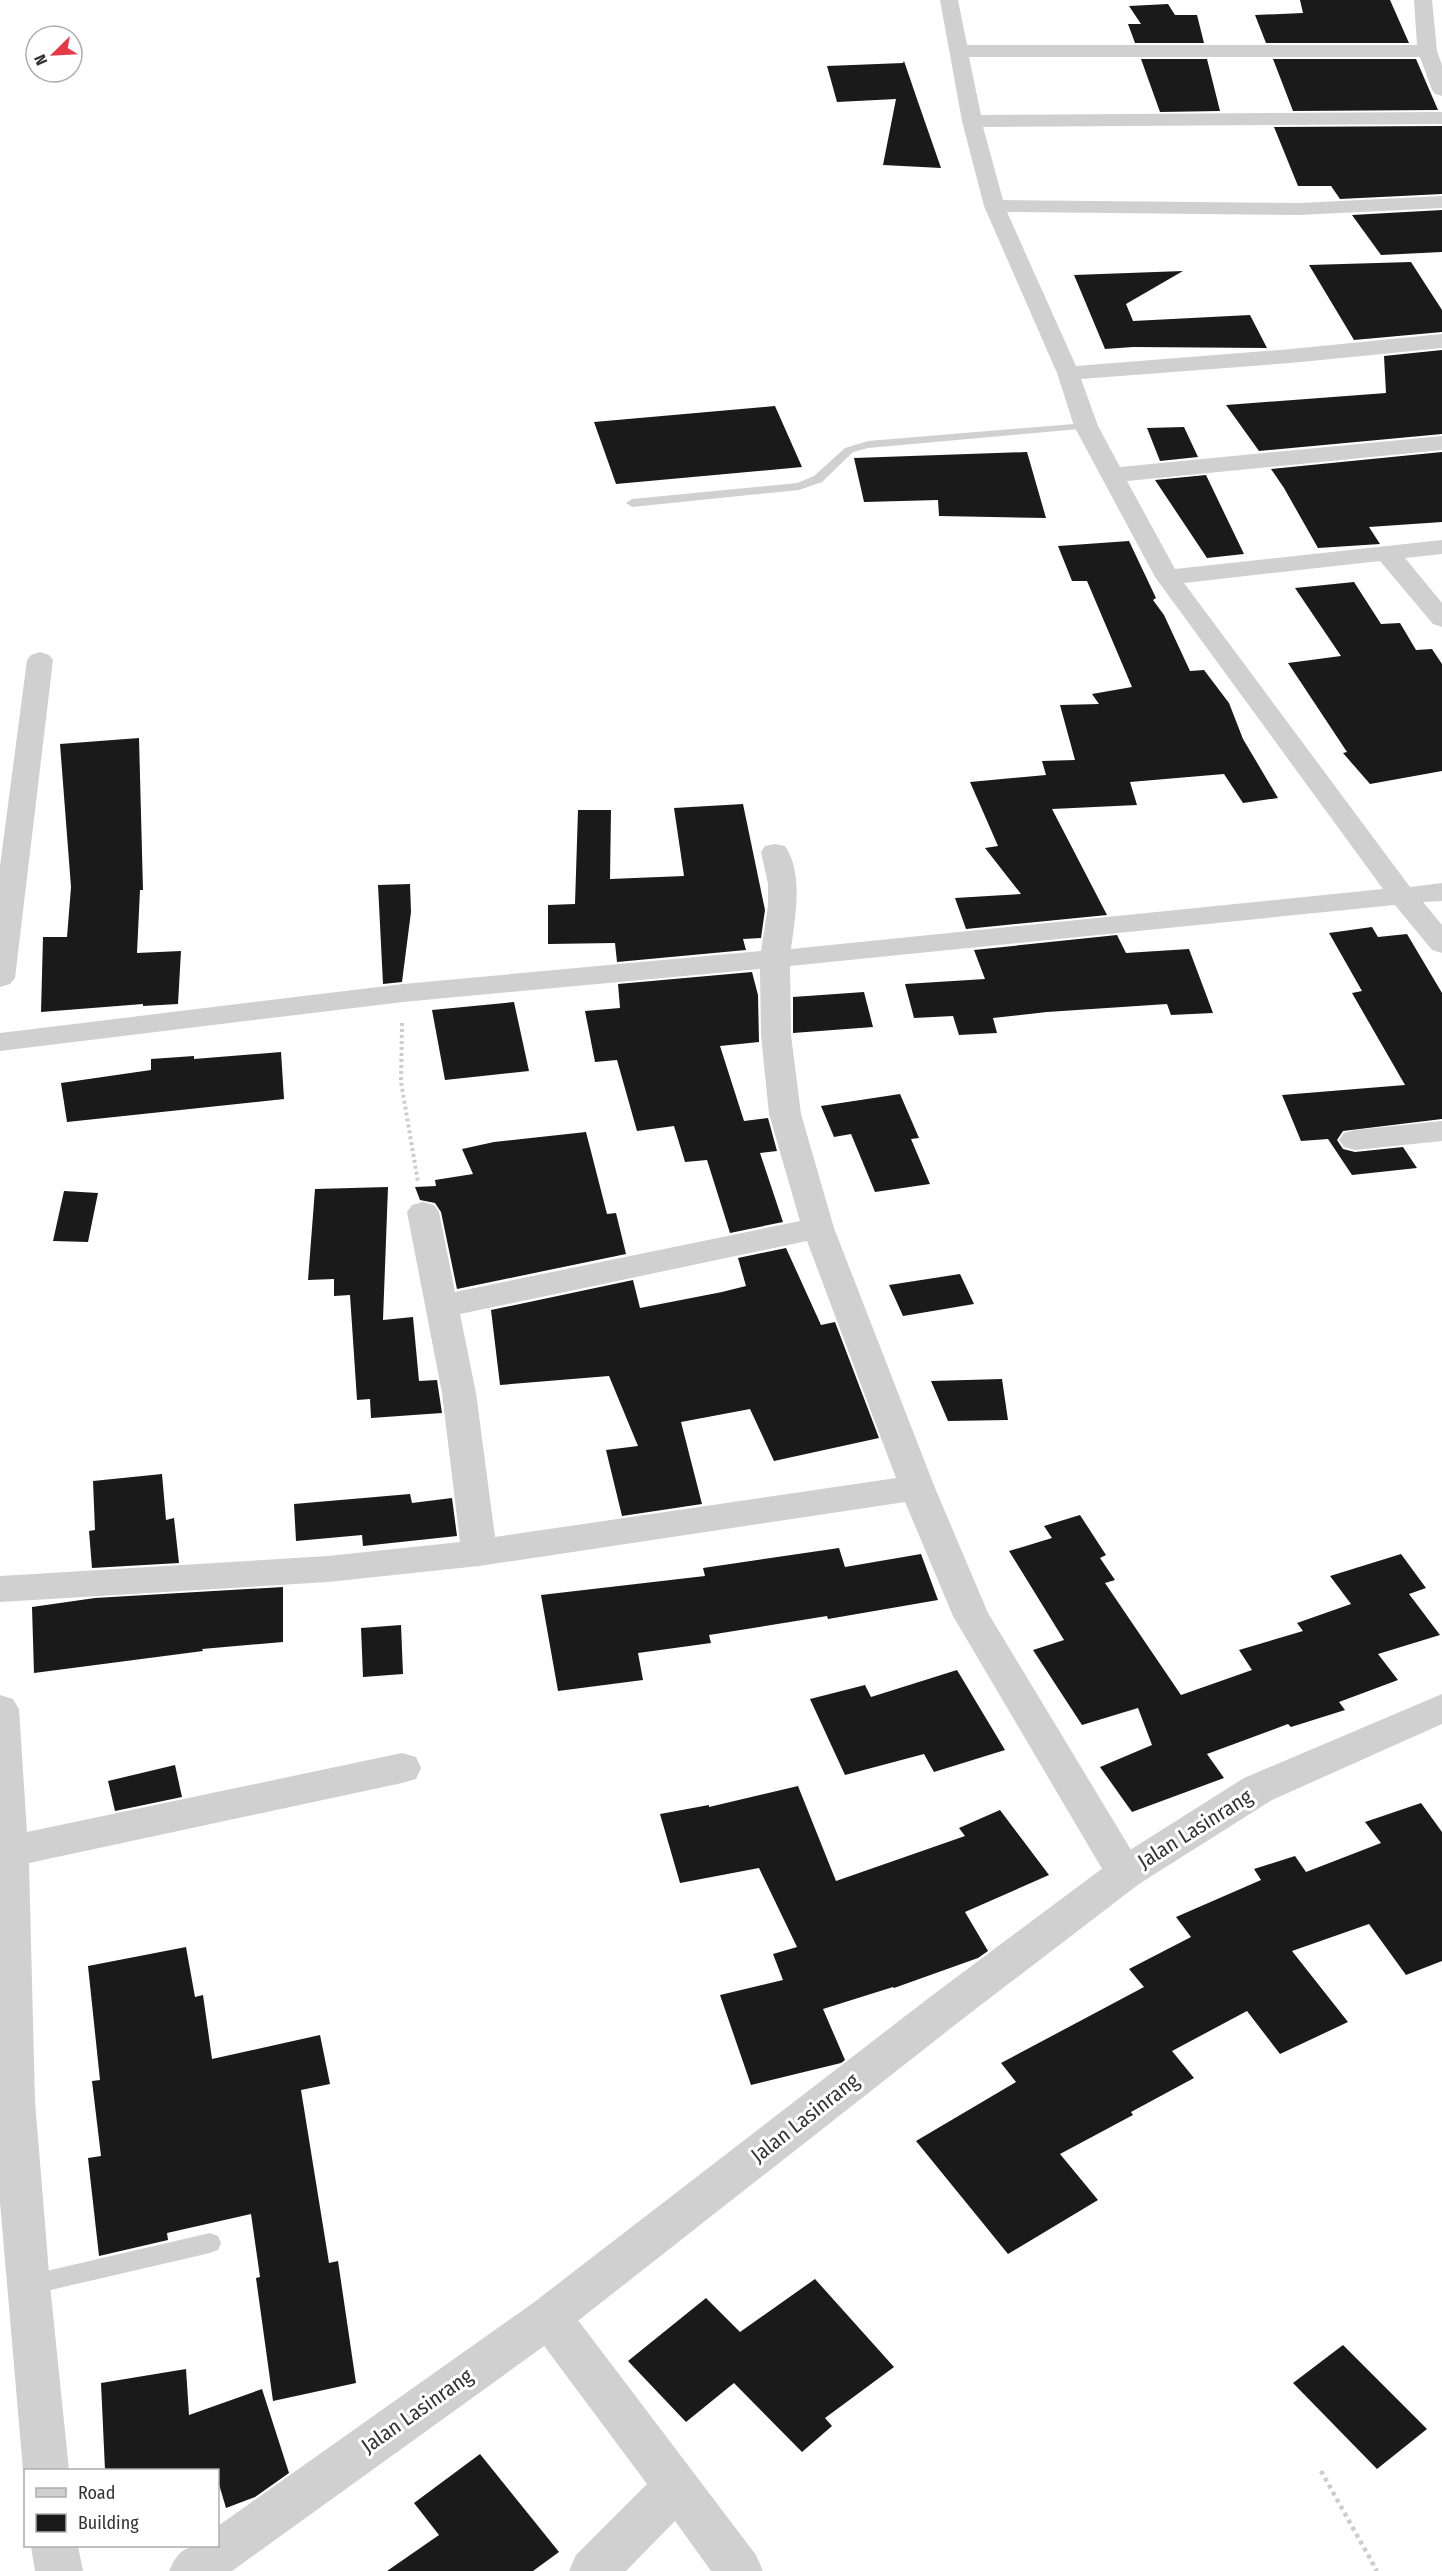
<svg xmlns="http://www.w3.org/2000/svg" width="1442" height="2571" font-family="'Fira Sans Condensed',sans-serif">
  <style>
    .building { fill: #1a1a1a }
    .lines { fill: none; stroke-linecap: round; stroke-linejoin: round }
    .path-far1 { stroke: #cdcdcd; stroke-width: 4; stroke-dasharray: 3 3; stroke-linecap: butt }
    .path { stroke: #cdcdcd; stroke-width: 4.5; stroke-dasharray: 4 4; stroke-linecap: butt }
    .service { fill: #d0d0d0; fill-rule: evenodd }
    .minor { fill: #d0d0d0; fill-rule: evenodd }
    .tertiary { fill: #d0d0d0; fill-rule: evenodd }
    .labels { text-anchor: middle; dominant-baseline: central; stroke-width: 6; stroke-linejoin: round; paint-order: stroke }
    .near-street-label { font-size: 21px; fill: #333; stroke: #fff }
  </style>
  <rect width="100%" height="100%" fill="#fff"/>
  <!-- building -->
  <path class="building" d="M1300,0H1390L1409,43H1266L1255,15L1303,13Z
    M1168,4L1175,15H1197L1204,43H1135L1128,24H1141L1129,6Z
    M1141,59H1207L1220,111L1160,112Z
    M1273,59H1416L1438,110L1293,111Z
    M904,61L917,99L941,168L883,165L896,99L837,102L827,66L903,63Z
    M1442,126V194L1340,199L1331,186H1298L1274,127Z
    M1442,210V252L1381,255L1352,215Z
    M1411,262L1442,310V332L1354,340L1309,265Z
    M1183,271L1126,304L1133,321L1250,315L1267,348L1133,347L1105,349L1074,275Z
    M1442,350V434L1259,451L1226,405L1386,393L1384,356Z
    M775,406L802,467L616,484L594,422Z
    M1184,427L1198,457L1160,461L1147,428Z
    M1027,452L1046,518L939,516L938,500L864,502L854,458Z
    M1442,452V522L1369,527L1380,544L1318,548L1284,488L1271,469Z
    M1206,475L1244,554L1207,558L1155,480Z
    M1129,541L1156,598L1153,600L1164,615L1190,671L1204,670L1229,703L1243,739L1278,798L1243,803L1224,774L1130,782L1137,805L1052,809L1107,915L966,929L955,898L1021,894L985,848L998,846L970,782L1046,775L1042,761L1075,760L1060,705L1099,704L1092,694L1132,687L1087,581H1072L1058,546Z
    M1354,582L1381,624L1400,623L1416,650L1432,649L1442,664V771L1370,784L1343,753L1347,752L1288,663L1341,656L1295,588Z
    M139,738L143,890H140L137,953L181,951L178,1004L143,1006V1004L41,1012L43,937H67L71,887L60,744Z
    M743,804L765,910L761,938L743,939L746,950L617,962L615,943L548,944V905L575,904L578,810H611L610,879L684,876L674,808Z
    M410,884L411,912L402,982L383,984L378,885Z
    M1372,927L1378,937L1407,934L1442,993V1119L1343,1131L1337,1140L1343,1149L1355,1152L1403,1147L1417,1168L1352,1175L1328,1139L1301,1141L1282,1095L1405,1085L1352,993L1362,991L1329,933Z
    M1117,935L1126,953L1189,949L1213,1013L1171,1015L1167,1004L1047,1012L993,1018L997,1033L959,1035L953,1016L914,1018L905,984L985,979L974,950Z
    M752,972L758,995L759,1042L720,1046L744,1121L768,1118L777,1151L760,1153L783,1222L730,1233L707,1160L685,1162L674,1126L637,1131L617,1060L595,1062L585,1011L620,1008L618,984Z
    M864,992L873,1027L793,1033V997Z
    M514,1002L529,1071L445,1080L432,1010Z
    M281,1052L284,1099L67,1122L61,1083L151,1070V1059L194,1056V1059Z
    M900,1094L919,1138L911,1139L930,1184L875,1192L851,1134L834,1137L821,1106Z
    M586,1132L607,1214L616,1213L626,1254L457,1289L441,1212L435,1203L420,1200L415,1187L436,1186L435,1180L473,1174L462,1149L494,1142Z
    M388,1187L383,1320L413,1317L419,1381L437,1380L442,1413L371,1418L370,1399L357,1400L350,1295L334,1296V1279L308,1280L315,1189Z
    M64,1191L98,1193L88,1242L53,1241Z
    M786,1248L821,1325L835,1322L879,1438L774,1461L750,1409L681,1422L702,1504L622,1516L606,1450L638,1446L609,1376L500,1385L491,1310L633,1280L640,1308L722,1292L746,1286L738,1258Z
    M960,1274L974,1304L903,1316L889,1285Z
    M1002,1379L1008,1420L948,1421L931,1381Z
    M162,1474L166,1520L174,1518L179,1563L92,1568L89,1531L95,1530L93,1481Z
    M410,1494L412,1503L452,1498L457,1536L363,1546L362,1535L296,1541L294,1504Z
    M1080,1515L1106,1555L1100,1558L1115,1580L1105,1583L1181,1695L1252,1670L1239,1650L1303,1631L1297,1623L1351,1604L1330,1576L1401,1554L1426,1588L1409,1594L1440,1635L1378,1654L1398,1680L1339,1702L1345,1710L1291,1727L1288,1724L1207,1754L1224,1778L1132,1812L1100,1767L1152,1745L1138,1708L1082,1725L1033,1650L1064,1640L1009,1551L1052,1538L1044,1526Z
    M839,1548L845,1567L921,1554L938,1600L828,1619L827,1616L709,1635L711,1643L638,1653L643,1680L558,1691L541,1595L705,1576L703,1568Z
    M283,1587V1642L202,1649L203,1651L34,1673L32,1607L95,1598Z
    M401,1625L403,1674L363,1677L361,1628Z
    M957,1670L1005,1750L934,1772L924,1754L845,1775L810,1699L865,1685L871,1697Z
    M175,1765L182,1797L115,1811L108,1781Z
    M798,1786L836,1881L965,1836L959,1828L1000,1810L1049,1875L965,1912L988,1951L978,1958L894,1988L893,1987L823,2009L845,2060L841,2063L751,2085L720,1995L783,1980L773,1954L797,1947L759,1868L680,1883L660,1814L709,1805V1807Z
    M1421,1803L1442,1832V1961L1406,1975L1369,1924L1292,1951L1348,2022L1280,2054L1247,2011L1172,2051L1194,2078L1131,2112L1133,2115L1060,2154L1098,2200L1008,2254L916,2141L1016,2082L1001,2063L1144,1987L1129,1969L1191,1937L1176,1917L1261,1880L1254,1869L1295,1856L1306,1872L1381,1843L1365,1822Z
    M186,1947L195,1997L203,1995L212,2059L320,2035L330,2084L301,2090L329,2263L338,2261L356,2383L273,2401L256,2278L260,2277L251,2214L167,2233L168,2240L99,2256L88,2158L101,2156L92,2081L100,2080L88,1966Z
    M815,2279L894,2367L825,2418L832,2426L802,2452L734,2383L686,2422L628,2361L706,2298L740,2332Z
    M1343,2345L1427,2429L1377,2469L1293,2383Z
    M186,2369L189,2415L262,2389L289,2473L255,2497L226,2508L218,2481V2470H105L101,2383Z
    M480,2454L559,2552L533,2571H387L439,2535L414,2503Z"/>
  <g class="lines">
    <!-- path-far1 -->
    <path class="path-far1" d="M402,1023L401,1082L418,1182"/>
    <!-- path -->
    <path class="path" d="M1321,2471L1377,2571"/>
    <!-- service -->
    <path class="service" d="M1086,423L1092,426L1090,428L868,448L853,452L822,482L799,490L632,507L626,503L632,499L797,483L814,476L845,448L868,441Z
      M210,2233L218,2236L221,2243L218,2250L210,2253L29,2295L21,2292L18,2285L21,2278L29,2275Z"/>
    <!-- minor -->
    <path class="minor" d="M940,0H958L967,45H1417L1414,0H1432L1437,51L1442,65V96L1435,94L1432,90L1420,57H969L981,115L1442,112V124L983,127L1003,200L1299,203L1442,196V208L1299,215L1007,212L1076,366L1291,349L1442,334V348L1291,363L1081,379L1098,426L1120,467L1442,436V450L1127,481L1175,569L1442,540V554L1405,558L1442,603V627L1433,624L1380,561L1184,583L1410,887L1442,883V901L1423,902L1442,925V953L1432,950L1395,905L790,966L791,1035L801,1114L834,1228L935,1488L988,1613L1145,1873L1139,1884L1125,1889L1111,1884L953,1616L905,1502L479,1566L328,1582L0,1602V1576L328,1556L460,1542L442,1393L407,1212L412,1205L423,1202L434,1205L439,1212L455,1292L800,1221L769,1114L761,1035L760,969L403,1002L0,1051V1033L403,984L761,951L768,906V884L761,852L765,846L775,844L785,846C804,874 795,917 791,949L1383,889L1155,577L1074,426L1057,373L984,206L962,121ZM807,1241L896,1478L495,1537L476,1393L460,1314Z
      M40,652L49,655L53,660L15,978L10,984L0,987V866L27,660L31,655Z
      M1442,1121V1141L1355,1150L1344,1147L1339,1140L1344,1133L1355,1130Z
      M0,1695L13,1699L19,1709L27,1832L402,1753L416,1757L421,1768L416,1779L402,1783L29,1863L35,2101L50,2285L69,2470H26V2476L23,2470L0,2202Z
      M549,2297L565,2303L756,2555L763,2571H711L675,2521L626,2571H569L576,2555L647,2484L533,2331L527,2317L533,2303Z
      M31,2546H78L83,2571H35Z"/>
    <!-- tertiary -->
    <path class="tertiary" d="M1442,1694V1724L1272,1800L1139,1884L960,2021L565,2331L232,2571H169C181,2544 190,2546 218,2546V2526L533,2303L930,1997L1111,1862L1244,1778Z"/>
  </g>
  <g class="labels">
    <!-- near-street labels -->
    <g class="near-street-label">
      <text transform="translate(1195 1829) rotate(-32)">Jalan Lasinrang</text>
      <text transform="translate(805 2118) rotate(-38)">Jalan Lasinrang</text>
      <text transform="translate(417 2411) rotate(-35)">Jalan Lasinrang</text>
    </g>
  </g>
  <!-- legend -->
  <rect x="24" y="2469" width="195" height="78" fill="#ffffff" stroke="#adadad" stroke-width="1.5"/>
  <rect x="36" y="2488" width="30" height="9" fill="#d0d0d0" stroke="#adadad" stroke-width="1.5"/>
  <text x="78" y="2499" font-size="18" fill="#333333">Road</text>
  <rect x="36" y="2514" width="30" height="18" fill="#1a1a1a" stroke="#adadad" stroke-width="1.5"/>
  <text x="78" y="2529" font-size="18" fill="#333333">Building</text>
  <!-- north arrow -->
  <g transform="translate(54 54) rotate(246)"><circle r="28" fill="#ffffff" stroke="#adadad" stroke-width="1.5"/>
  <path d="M0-4.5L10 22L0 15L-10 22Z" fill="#e63946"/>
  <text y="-9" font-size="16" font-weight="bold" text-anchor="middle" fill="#333333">N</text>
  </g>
</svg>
